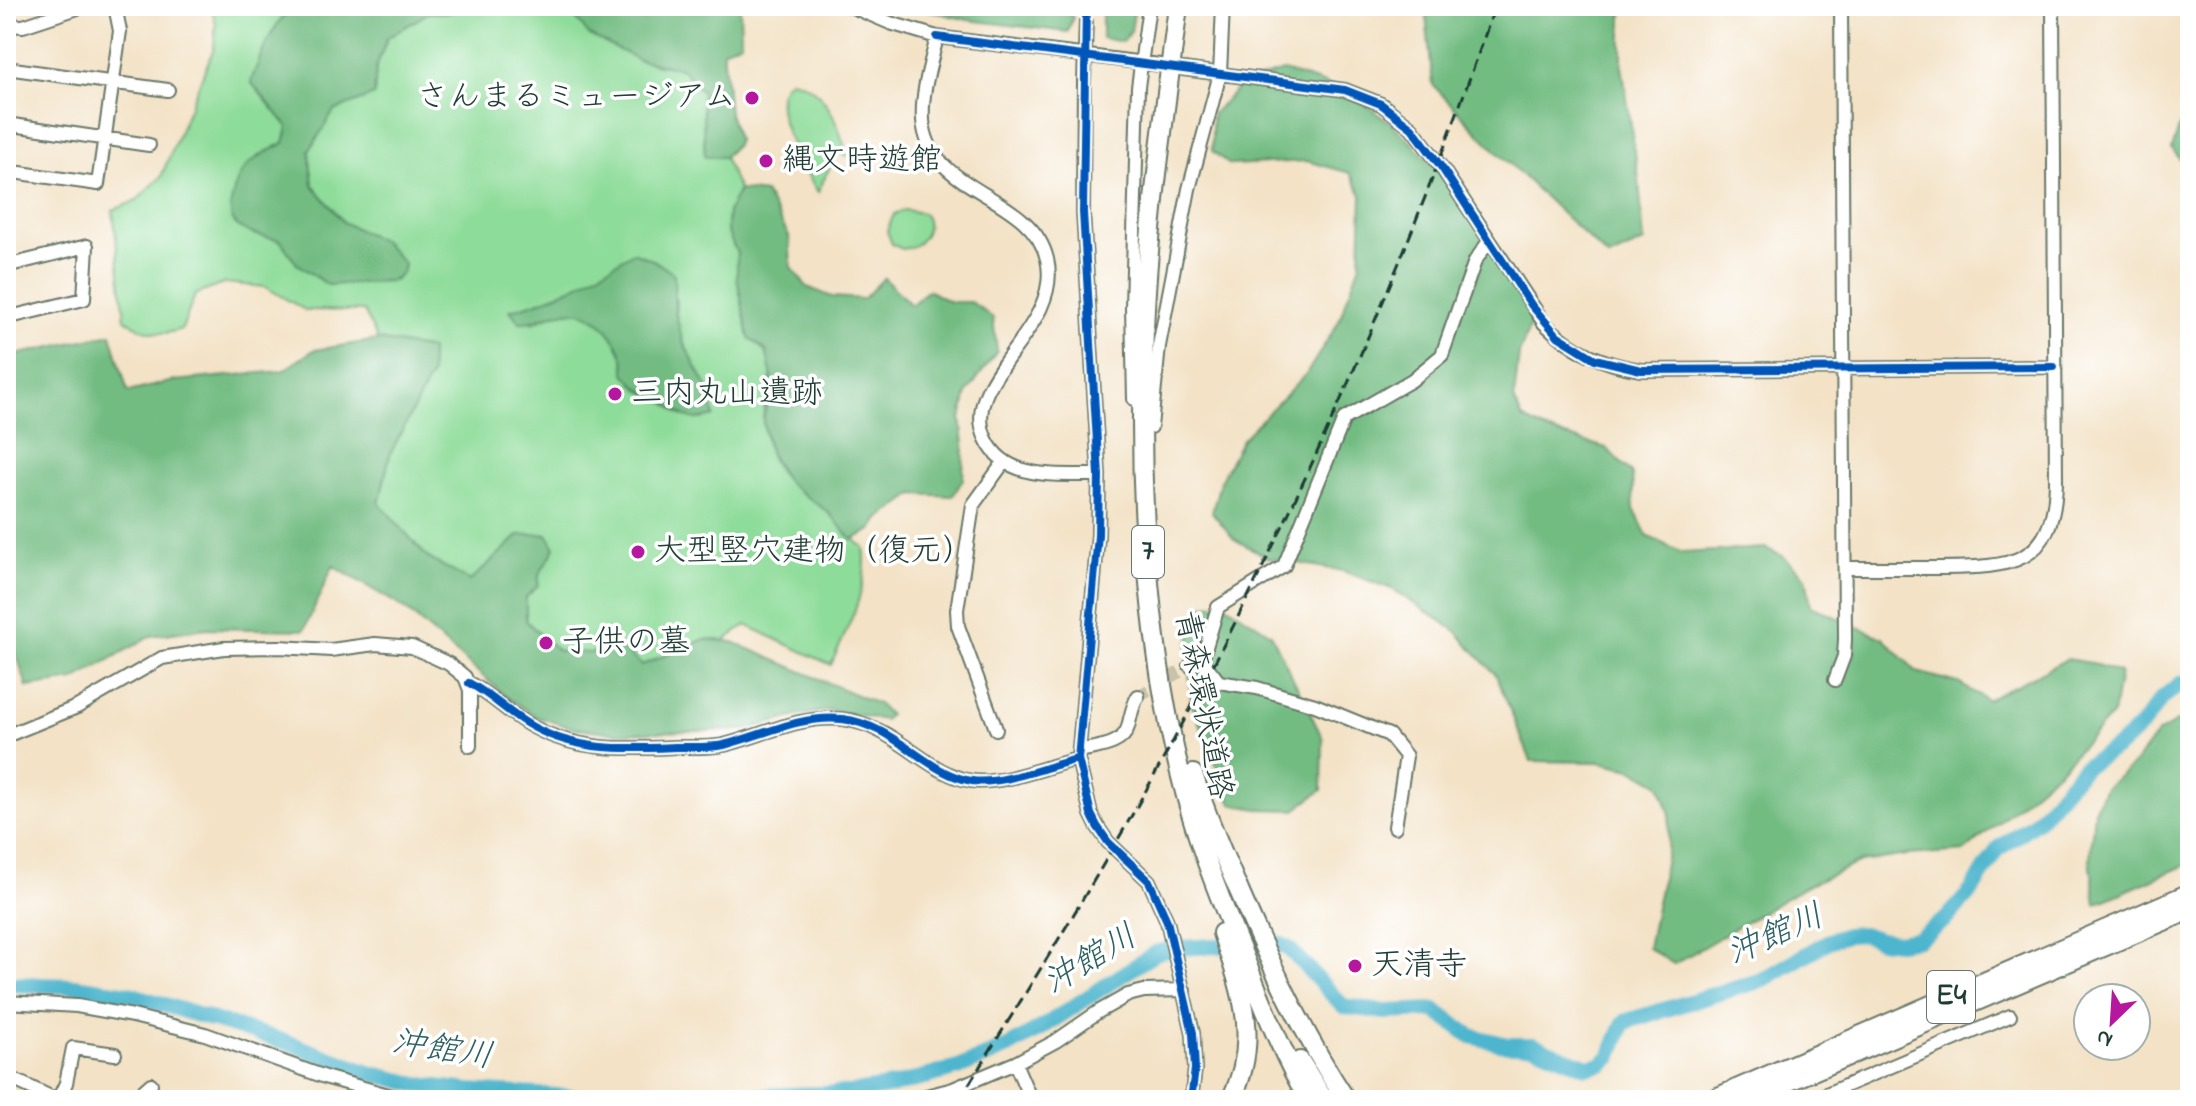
<svg xmlns="http://www.w3.org/2000/svg" width="2196" height="1106" font-family="'Indie Flower','Klee One',sans-serif">
  <style>
    .green { fill: #8edc9a; stroke: #568c67; stroke-width: 2; fill-rule: evenodd }
    .forest { fill: #72bc82; stroke: #487c5b; stroke-width: 2 }
    .lines { fill: none; stroke-linecap: round; stroke-linejoin: round }
    .river { stroke: #4eb5cd; stroke-width: 16 }
    .minor-tunnel { stroke: #c9c1a9; stroke-width: 12; stroke-dasharray: 12 6; stroke-linecap: butt }
    .minor-casing { stroke: #697767; stroke-width: 16 }
    .highway-casing { stroke: #697767; stroke-width: 22 }
    .minor { stroke: #fff; stroke-width: 12 }
    .highway { stroke: #fff; stroke-width: 18 }
    .rail { stroke: #1f3d34; stroke-width: 3; stroke-dasharray: 12 6; stroke-linecap: butt }
    .minor-bridge-casing { stroke: #697767; stroke-width: 16; stroke-linecap: butt }
    .minor-bridge { stroke: #fff; stroke-width: 12 }
    .cycleway-casing { stroke: #fff; stroke-width: 13 }
    .cycleway { stroke: #0057b8; stroke-width: 8 }
    .poi-dot { fill: #b5179e; stroke: #fff; stroke-width: 3 }
    .labels { text-anchor: middle; dominant-baseline: central; stroke-width: 7; stroke-linejoin: round; paint-order: stroke }
    .shield { fill: #fff; stroke: #627771; stroke-width: 2 }
    .shield-label { font-size: 30px; font-weight: bold; fill: #1f3d34 }
    .poi-label { font-size: 32px; fill: #1f3d34; stroke: #fff; text-anchor: start }
    .street-label { font-size: 32px; fill: #1f3d34; stroke: #fff }
    .water-label { font-size: 34px; font-style: italic; fill: #2d6162; stroke: #fff }
  </style>
  <rect width="100%" height="100%" fill="#fff"/>
  <filter id="ink" filterUnits="userSpaceOnUse"><feTurbulence type="fractalNoise" baseFrequency=".0125" numOctaves="2"/><feDisplacementMap in="SourceGraphic" scale="16" xChannelSelector="R" yChannelSelector="G"/><feConvolveMatrix kernelMatrix="1 2 1 2 8 2 1 2 1" color-interpolation-filters="sRGB"/></filter>
  <filter id="wash" filterUnits="userSpaceOnUse"><feTurbulence type="fractalNoise" baseFrequency=".006" numOctaves="4" result="noise"/><feDisplacementMap in="SourceGraphic" scale="32" xChannelSelector="R" yChannelSelector="G"/><feGaussianBlur stdDeviation="1.8" result="paint"/><feColorMatrix in="noise" values="0 0 0 0 0 0 0 0 0 0 0 0 0 0 0 0 0 1.4 0 .05"/><feComposite in="paint" operator="in"/></filter>
  <g filter="url(#wash)">
    <rect width="100%" height="100%" fill="#f3e2c6"/>
    <!-- green -->
    <path class="green" d="M211,6H294C272,24 261,56 251,82L289,128L284,143L258,156L252,234L280,240L297,264L361,282L392,281L402,273L404,264L383,241L344,223L313,185L309,151L334,110L374,95L376,68L387,38L428,13L455,12L457,6H566L590,35L657,65L681,68L702,92L705,157H724L739,190L728,211L727,231L737,253V276L749,337C790,368 762,384 763,421C764,430 766,443 769,452C780,486 807,492 829,513C842,525 849,538 864,547C870,588 847,629 831,665L746,625L724,641L705,639L642,665C613,637 588,665 559,651C550,647 536,628 526,621V597L538,586L539,575L554,548L519,536L470,581L428,558L379,504L390,454L431,375V349L378,340L364,311L305,310L265,287L225,283L195,295L182,329C158,337 145,333 125,319L113,210L136,201L161,177L214,48L216,24ZM633,253L676,300C673,333 694,362 709,391L682,416L666,403L639,390L625,373C627,348 606,322 583,313C567,307 548,316 533,323L511,310C556,299 594,277 633,253Z
      M789,80C826,84 839,126 847,156L837,152L818,192C804,169 761,102 789,80Z
      M905,210L923,213C935,229 920,248 902,249L892,244L887,231L894,214Z"/>
    <!-- forest -->
    <path class="forest" d="M294,6H457L455,12L428,13L387,38L376,68L374,95L334,111L309,151L313,185L344,223L383,241L404,264L402,273L392,281L328,285L297,264L280,240C266,237 250,235 238,226C229,219 230,209 232,198C240,162 254,159 284,143L288,127L251,82C260,56 272,24 294,6Z
      M566,6H740L741,42L723,50L729,113L737,139L736,145L724,157H705L702,92L681,68L639,60L589,35Z
      M910,6H967L1066,12L1073,17L1068,32L968,20Z
      M1102,6H1135L1131,31L1122,42L1102,38Z
      M1425,6H1622V66L1639,180L1644,242L1609,258L1489,144L1433,85Z
      M1283,71C1306,78 1331,84 1352,96C1438,147 1483,234 1534,316L1519,354L1514,399L1522,418L1548,431L1606,448L1632,474L1634,509L1647,536L1682,553L1765,548L1783,556L1806,577L1811,606L1883,638L1917,672L1958,683L1987,700L2067,659L2091,663L2120,673L2113,714L2059,770L1965,851L1907,855L1860,862L1805,887L1674,964L1648,948L1667,853L1670,814L1660,785L1632,769L1599,762L1531,761L1496,675L1456,631L1392,589L1343,571L1269,558L1234,539L1212,512L1221,479L1242,439L1307,373L1338,323L1360,264L1362,195L1350,173L1307,161L1230,165L1212,151V114L1243,83Z
      M2190,96V172L2172,149Z
      M739,190L765,193L789,236L791,267L807,287L832,297L863,299L884,278L911,305L928,290L950,302H971L993,318L997,351L967,393L961,419L964,444L963,479L953,496L914,494L879,519L872,530L852,540L828,512L789,484L770,454L763,422L772,377L766,350L749,338L737,278V253L727,231L728,211Z
      M633,252L655,261L674,274L675,311L683,342L709,391L714,416C688,424 685,415 666,403C646,389 642,395 625,373C627,350 602,317 580,312C574,311 566,312 561,313C545,314 537,323 519,322L510,310C555,300 594,277 633,252Z
      M111,334L128,392L174,381L282,371L314,350L378,340L431,349V375L390,454L379,503L428,558L470,581L519,535L547,534L555,548L539,575L538,586L526,597V621L558,651L590,653L621,648L642,665L705,639L733,642L878,704L889,715L884,720L831,710L801,715L744,730L617,733L574,728L537,717L507,697L404,608L333,566L304,630L207,628L151,636L74,680L27,687L6,620V357Z
      M1225,604L1271,634L1323,739L1322,790L1295,810L1258,809L1232,804L1191,702L1188,644L1204,605Z
      M2190,714V863L2096,904L2090,858L2094,810L2105,788L2134,764L2158,733Z"/>
    <g class="lines">
      <!-- river -->
      <path class="river" d="M6,984L75,986L129,994L289,1043L369,1073L420,1085L469,1091L572,1097H732L850,1093L893,1086L958,1068L1008,1047L1038,1030L1157,952L1177,948L1277,943L1288,948L1343,1006L1385,1012L1434,1010L1471,1036L1508,1045H1533L1587,1067L1602,1064L1610,1057L1624,1022L1762,980L1829,941L1846,935L1863,934L1880,940L1898,942L1918,939L1946,919L1972,890L1998,849L2038,820L2084,767L2120,745L2142,725L2162,698L2180,684L2190,681"/>
    </g>
  </g>
  <g filter="url(#ink)">
    <g class="lines">
      <!-- minor-tunnel -->
      <path class="minor-tunnel" d="M1138,696L1190,666"/>
      <defs>
        <path id="minor" d="M850,6L890,23L937,37C931,63 921,93 923,120C928,194 1031,192 1047,259C1064,329 957,379 986,439C1006,482 1060,474 1099,475
          M6,25L23,26L84,6
          M937,37L1160,65
          M6,68L168,90
          M1183,69L1345,90L1381,104L1412,128L1442,168L1544,323C1573,351 1602,364 1641,370L2054,367
          M1084,83L1083,212L1099,475L1098,535L1078,759L1091,814L1097,826L1108,842L1149,881L1167,921L1193,1033L1195,1069L1191,1100
          M6,124L149,145
          M6,171L98,184L120,31L115,6
          M6,266L87,246L84,299L6,318
          M1134,399L1132,307L1138,87L1149,6
          M1151,427L1159,346L1189,189L1220,74L1223,6
          M1845,568C1876,568 1907,568 1938,568C2008,567 2054,568 2056,482L2053,6
          M1202,660L1219,682L1257,688L1315,705L1389,735L1406,756L1395,827
          M1190,666L1202,660L1218,607L1284,566L1344,419L1412,380L1442,355L1475,261L1489,241
          M1835,680L1844,656L1845,639L1841,6
          M469,683C492,695 510,715 533,727C579,752 626,749 676,747C691,747 709,748 724,745C764,735 800,715 842,719C896,725 927,775 972,781C1003,785 1047,766 1078,759
          M996,729L958,626L957,610L973,505L1004,462
          M6,736L77,707L162,658L224,648L279,647L331,650L375,644L412,647L449,664L465,677L470,690V746
          M1079,751C1096,747 1123,746 1128,727C1131,716 1132,706 1138,696
          M6,1002L77,1006L133,1016L205,1034L328,1078L406,1100
          M1015,1063L1031,1100
          M6,1076L57,1100
          M58,1100L66,1083L73,1048L115,1054
          M133,1100L151,1084
          M911,1100L953,1089L1015,1063L1056,1041L1098,1012L1128,995L1144,991L1184,990
          M1812,1100L2010,1016"/>
        <path id="highway" d="M1178,6C1165,114 1148,222 1144,330C1137,493 1147,677 1197,833C1210,875 1227,916 1244,957C1264,1006 1282,1055 1309,1100
          M1193,774C1206,815 1223,854 1240,893C1271,965 1303,1034 1346,1100
          M1222,933C1242,991 1261,1040 1231,1100
          M1300,1061L1324,1100
          M1711,1100L2190,893
          M1745,1100L2190,910"/>
      </defs>
      <!-- minor casing -->
      <use href="#minor" class="minor-casing"/>
      <!-- highway casing -->
      <use href="#highway" class="highway-casing"/>
      <!-- minor -->
      <use href="#minor" class="minor"/>
      <!-- highway -->
      <use href="#highway" class="highway"/>
      <!-- rail -->
      <path class="rail" d="M959,1100C1024,996 1089,892 1149,785C1287,536 1403,275 1495,6"/>
      <defs>
        <path id="minor-bridge" d="M1084,83L1086,19"/>
      </defs>
      <!-- minor-bridge casing -->
      <use href="#minor-bridge" class="minor-bridge-casing"/>
      <!-- minor-bridge -->
      <use href="#minor-bridge" class="minor-bridge"/>
      <defs>
        <path id="cycleway" d="M1086,6L1083,212L1099,475L1098,535L1078,759L1091,814L1097,826L1108,842L1149,881L1167,921L1193,1033L1195,1069L1191,1100
          M937,37L1345,90L1381,104L1412,128L1442,168L1532,306L1558,336L1595,359L1641,370L2054,367
          M469,683C492,695 510,715 533,727C579,752 626,749 676,747C691,747 709,748 724,745C764,735 800,715 842,719C896,725 927,775 972,781C1003,785 1047,766 1078,759"/>
      </defs>
      <!-- cycleway casing -->
      <use href="#cycleway" class="cycleway-casing"/>
      <!-- cycleway -->
      <use href="#cycleway" class="cycleway"/>
    </g>
  </g>
  <!-- markers -->
  <g class="poi-dot">
    <circle cx="752" cy="98" r="8"/>
    <circle cx="766" cy="161" r="8"/>
    <circle cx="615" cy="394" r="8"/>
    <circle cx="638" cy="552" r="8"/>
    <circle cx="546" cy="643" r="8"/>
    <circle cx="1355" cy="966" r="8"/>
  </g>
  <g class="labels">
    <!-- shield labels -->
    <g class="shield">
      <rect x="1132" y="526" width="32" height="52" rx="6"/>
      <rect x="1927" y="971" width="48" height="52" rx="6"/>
    </g>
    <g class="shield-label">
      <text x="1148" y="552">7</text>
      <text x="1951" y="997">E4</text>
    </g>
    <!-- poi labels -->
    <g class="poi-label">
      <text x="736" y="98" text-anchor="end">さんまるミュージアム</text>
      <text x="782" y="161">縄文時遊館</text>
      <text x="631" y="394">三内丸山遺跡</text>
      <text x="654" y="552">大型竪穴建物（復元）</text>
      <text x="562" y="643">子供の墓</text>
      <text x="1371" y="966">天清寺</text>
    </g>
    <!-- street labels -->
    <g class="street-label">
      <text transform="translate(1202 705) rotate(79)">青森環状道路</text>
    </g>
    <!-- water labels -->
    <g class="water-label">
      <text transform="translate(1776 936) rotate(-24)">沖館川</text>
      <text transform="translate(1091 961) rotate(-31)">沖館川</text>
      <text transform="translate(442 1051) rotate(9)">沖館川</text>
    </g>
  </g>
  <!-- margin -->
  <rect width="2196" height="1106" fill="none" stroke="#fff" stroke-width="32"/>
  <!-- north arrow -->
  <g transform="translate(2112 1022) rotate(205)"><circle r="38" fill="#ffffff" stroke="#a5b1ae" stroke-width="2"/>
  <path d="M0-6L14 30L0 20L-14 30Z" fill="#b5179e"/>
  <text y="-12" font-size="22" font-weight="bold" text-anchor="middle" fill="#1f3d34">N</text>
  </g>
</svg>
